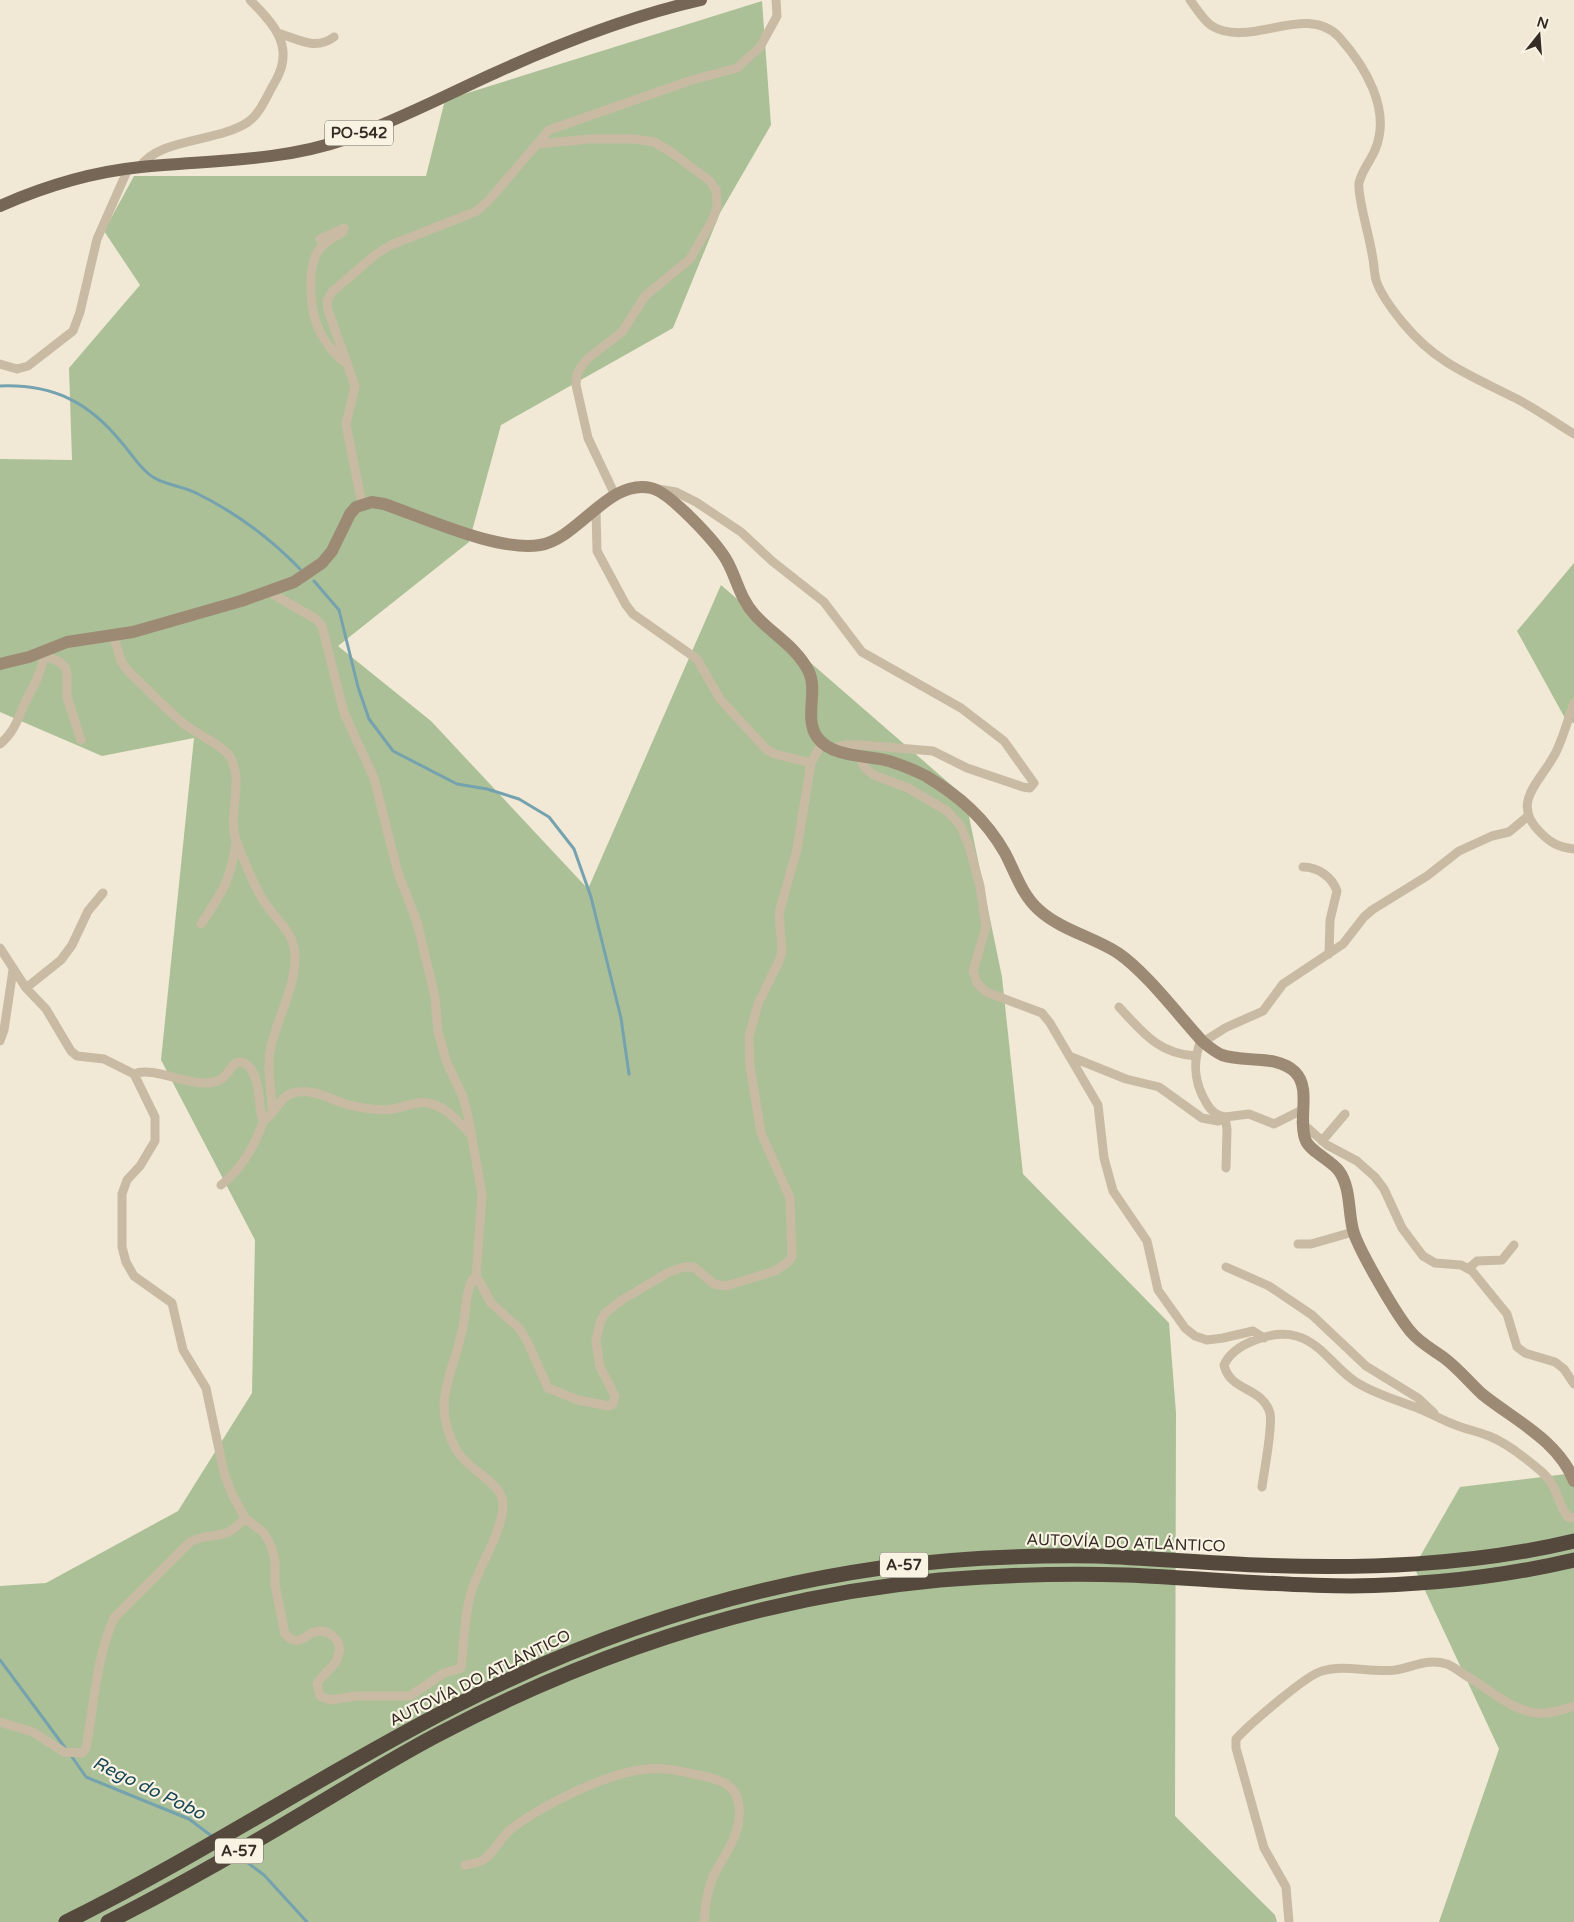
<svg xmlns="http://www.w3.org/2000/svg" width="1574" height="1922" font-family="'Varela Round',sans-serif">
  <style>
    .green { fill: #abc097 }
    .lines { fill: none; stroke-linecap: round; stroke-linejoin: round }
    .stream { stroke: #75a2af; stroke-width: 3 }
    .street { stroke: #c9bba3; stroke-width: 9 }
    .secondary { stroke: #9d8a74; stroke-width: 12 }
    .primary { stroke: #766655; stroke-width: 12 }
    .highway { stroke: #55483c; stroke-width: 15 }
    .labels { text-anchor: middle; dominant-baseline: central; stroke-width: 4.5; stroke-linejoin: round; paint-order: stroke }
    .shield { fill: #f9f3e3; stroke: #6f685e; stroke-width: 1 }
    .shield-label { font-size: 15px; font-weight: bold; fill: #342c25 }
    .street-label { font-size: 16px; fill: #342c25; stroke: #f9f3e3 }
    .water-label { font-size: 18px; font-style: italic; fill: #1a4756; stroke: #f9f3e3 }
  </style>
  <rect width="100%" height="100%" fill="#f1e9d6"/>
  <!-- green -->
  <path class="green" d="M762,1L771,125L720,213L673,328L501,425L469,542L338,646L431,721L588,889L721,585L965,797L1002,977L1023,1174L1169,1323L1176,1413L1175,1816L1275,1915L1277,1922H0V1586L46,1583L178,1511L252,1393L255,1240L161,1060L194,738L102,756L0,712V459L72,460L69,368L140,285L104,231L134,176H426L445,100Z
    M1574,563V723L1566,720L1517,631Z
    M1574,1473V1922H1439L1499,1749L1414,1567L1460,1487Z"/>
  <g class="lines">
    <!-- stream -->
    <path class="stream" d="M0,386C53,384 89,402 122,443C131,453 141,470 153,477C165,485 182,486 196,493C235,512 270,538 300,569
      M314,581L339,610L358,687L369,719L393,751L457,784L487,789L519,799L549,817L574,849L591,897L621,1018L629,1074
      M0,1660L66,1749
      M70,1754L86,1777L189,1819L213,1837
      M240,1857L264,1875L307,1922"/>
    <!-- street -->
    <path class="street" d="M1190,0C1197,9 1203,20 1212,26C1250,49 1306,2 1339,37C1365,66 1392,110 1375,150C1370,162 1362,170 1359,183C1357,196 1370,238 1372,254C1374,262 1374,272 1376,280C1381,296 1394,312 1404,324C1436,363 1470,375 1513,397C1534,407 1554,422 1574,434
      M278,33C298,39 315,51 334,37
      M538,144L589,139H634L654,142L671,152L710,181L716,190L717,207L712,221L690,259L645,296L622,332L586,360L577,373L576,385L588,438L615,495
      M140,167C158,138 219,142 248,122C261,113 268,93 276,80C295,46 273,23 250,0
      M320,239L344,228L343,232C335,237 324,242 319,250C307,265 310,308 317,325C322,338 333,353 344,362
      M0,364L17,369L28,366L73,331L80,312L97,239L128,169
      M658,489L676,492L696,502L741,532L772,561L824,602L862,652L961,708L1004,741L1034,783L1030,788L1023,787L967,768L933,751L862,745H846L832,748
      M362,504L346,424L355,386L328,310L327,301L332,292L376,254L391,245L477,211L489,200L549,130L692,80L737,68L760,47L777,16L776,0
      M596,510L597,551L626,605L633,614L697,659L720,699L766,749L775,754L811,763
      M269,592L316,619L322,626L344,713L374,778L398,873L417,922L435,997L438,1032L447,1063L463,1097L468,1116L482,1194L476,1278
      M113,635L122,663L129,672C147,689 165,708 184,724C195,733 224,746 230,757C245,782 226,816 237,843C244,861 252,881 262,898C274,920 296,931 295,959C294,990 278,1017 271,1046C266,1067 272,1090 272,1110
      M45,655L61,663L65,667L67,674V697L81,740
      M1574,703C1568,719 1564,735 1557,750C1544,779 1510,800 1538,830C1549,842 1557,847 1574,849
      M0,744C14,732 17,721 24,705C33,686 43,672 45,650
      M859,756L865,768L874,775L908,788L947,811L960,825L969,846L980,886L986,927L973,971L977,983L986,992L1042,1013L1050,1023L1098,1105L1104,1158L1113,1191L1147,1241L1158,1290L1185,1328L1195,1336L1207,1340L1223,1338L1253,1331L1264,1338
      M1303,867C1318,867 1332,877 1337,891L1330,920L1329,954
      M201,924C222,892 231,881 236,841
      M0,948L26,988L46,1009L71,1051L77,1056L104,1059L134,1074L155,1117V1141L140,1166L127,1180L122,1194V1247L126,1262L134,1276L172,1303L183,1350L206,1388L224,1473L232,1494L245,1518C224,1543 214,1530 190,1542L114,1618C96,1658 94,1706 86,1748L82,1753L64,1752L33,1732L0,1722
      M26,988L61,960L72,945L88,911L103,893
      M1119,1007C1143,1033 1159,1054 1196,1056
      M1201,1040C1192,1063 1194,1083 1207,1104C1211,1111 1216,1116 1225,1117
      M0,1041L4,1030L13,970
      M1203,1042L1225,1028L1263,1011L1283,984L1343,944L1364,917L1372,910L1427,876L1459,851L1492,836L1509,832L1527,817
      M1069,1056L1126,1079L1159,1087L1202,1118L1218,1121L1225,1117L1249,1114L1274,1124L1302,1110
      M134,1074C151,1066 185,1084 205,1083C212,1083 221,1081 226,1075C231,1069 235,1057 246,1064C261,1075 258,1103 262,1118L264,1120C276,1115 278,1094 298,1092C315,1089 333,1101 349,1105C360,1108 372,1109 383,1110C402,1111 416,1097 435,1105C449,1110 460,1123 470,1134
      M1225,1117L1227,1129L1226,1168
      M1301,1122L1327,1145L1357,1161L1375,1177L1384,1189L1402,1228L1423,1256L1435,1263L1461,1265L1472,1271L1507,1314L1517,1347L1525,1353L1555,1362L1564,1369L1574,1384
      M1322,1141L1345,1114
      M221,1185C242,1169 255,1145 264,1120
      M1298,1244H1311L1353,1232
      M1226,1267L1269,1286L1312,1315L1366,1366L1418,1398L1434,1413
      M1468,1269L1477,1261L1502,1260L1514,1245
      M1262,1487C1264,1471 1273,1427 1270,1413C1262,1386 1230,1392 1224,1365C1234,1343 1273,1330 1296,1336C1322,1343 1334,1368 1356,1382C1375,1394 1394,1399 1415,1407C1428,1412 1440,1419 1453,1424C1464,1429 1477,1431 1489,1436C1507,1443 1527,1459 1542,1472C1558,1486 1557,1504 1568,1517L1574,1518
      M245,1518L264,1533L272,1548L275,1562V1585L285,1634C289,1638 292,1641 298,1640C304,1640 309,1633 315,1632C328,1628 342,1640 339,1653C337,1667 323,1672 317,1684L320,1696L330,1700L356,1696H410L444,1673L461,1668C464,1643 464,1617 471,1593C479,1565 503,1532 503,1504C503,1483 468,1470 457,1451C429,1402 454,1374 463,1327C466,1312 465,1292 473,1279H478L491,1303L519,1328L527,1341L548,1388L578,1400L609,1406L613,1404L615,1396L600,1367L596,1341L600,1323L605,1313L622,1300L669,1272L684,1267H694L714,1284L726,1286L775,1271L788,1262L792,1256L790,1198L761,1133L750,1066L749,1036L758,1004L779,961L782,951L779,913L797,849L811,763L822,743
      M465,1865C470,1864 479,1863 483,1860C494,1853 501,1837 511,1829C542,1805 607,1773 646,1769C666,1767 684,1772 703,1776C722,1780 737,1785 739,1807C742,1835 724,1854 713,1877C707,1891 705,1907 704,1922
      M1289,1922L1286,1887L1264,1848L1236,1748V1739C1249,1725 1306,1675 1322,1671C1345,1664 1371,1673 1395,1670C1414,1667 1427,1658 1447,1664C1455,1667 1462,1674 1470,1678C1487,1689 1516,1712 1537,1713C1550,1714 1562,1710 1574,1706"/>
    <!-- secondary -->
    <path class="secondary" d="M0,664L29,657L67,642L133,632L241,601L294,582L322,563L332,551L350,514L356,507L372,502L384,504C425,518 498,552 540,545C578,539 609,478 651,488C670,492 717,543 727,561C737,579 740,599 755,615C772,634 797,647 809,672C818,692 804,718 817,737C832,758 867,755 889,761C902,765 914,770 926,776C959,796 985,818 1005,853C1015,872 1022,895 1039,910C1061,930 1093,937 1118,953C1146,972 1179,1016 1203,1042C1209,1047 1215,1052 1222,1055C1244,1063 1277,1054 1295,1072C1312,1089 1297,1120 1306,1141C1310,1151 1332,1161 1339,1171C1351,1188 1348,1211 1353,1230C1358,1249 1397,1316 1411,1332C1420,1343 1432,1349 1443,1357C1458,1368 1469,1382 1482,1394C1514,1420 1558,1440 1574,1481"/>
    <!-- primary -->
    <path class="primary" d="M0,206C45,186 92,172 141,167C210,160 280,162 346,139C397,121 446,95 495,73C561,43 630,16 701,0"/>
    <!-- highway -->
    <path class="highway" d="M66,1922C200,1856 324,1773 457,1705C590,1637 733,1589 881,1568C952,1558 1025,1555 1096,1556C1150,1558 1203,1563 1256,1565C1363,1569 1470,1566 1574,1541
      M108,1922C175,1888 240,1851 305,1812C349,1786 393,1758 439,1734C595,1652 763,1596 940,1580C1002,1575 1064,1573 1126,1575C1201,1578 1276,1586 1351,1586C1425,1585 1502,1577 1574,1560"/>
  </g>
  <g class="labels">
    <!-- shield labels -->
    <g class="shield">
      <rect x="325" y="120.5" width="68" height="25" rx="4"/>
      <rect x="880" y="1552.5" width="48" height="25" rx="4"/>
      <rect x="215" y="1838.5" width="48" height="25" rx="4"/>
    </g>
    <g class="shield-label">
      <text x="359" y="133">PO-542</text>
      <text x="904" y="1565">A-57</text>
      <text x="239" y="1851">A-57</text>
    </g>
    <!-- street labels -->
    <g class="street-label">
      <text transform="translate(1126 1543) rotate(2)">AUTOVÍA DO ATLÁNTICO</text>
      <text transform="translate(480 1678) rotate(-26)">AUTOVÍA DO ATLÁNTICO</text>
    </g>
    <!-- water labels -->
    <g class="water-label">
      <text transform="translate(149 1788) rotate(26)">Rego do Pobo</text>
    </g>
  </g>
  <!-- north arrow -->
  <g transform="translate(1539 35) rotate(17)" stroke="#f9f3e3" stroke-width="4" paint-order="stroke">
  <path d="M0-4L9 19L0 12L-9 19Z" fill="#342c25"/>
  <text y="-8" font-size="14" font-weight="bold" text-anchor="middle" fill="#342c25">N</text>
  </g>
</svg>
